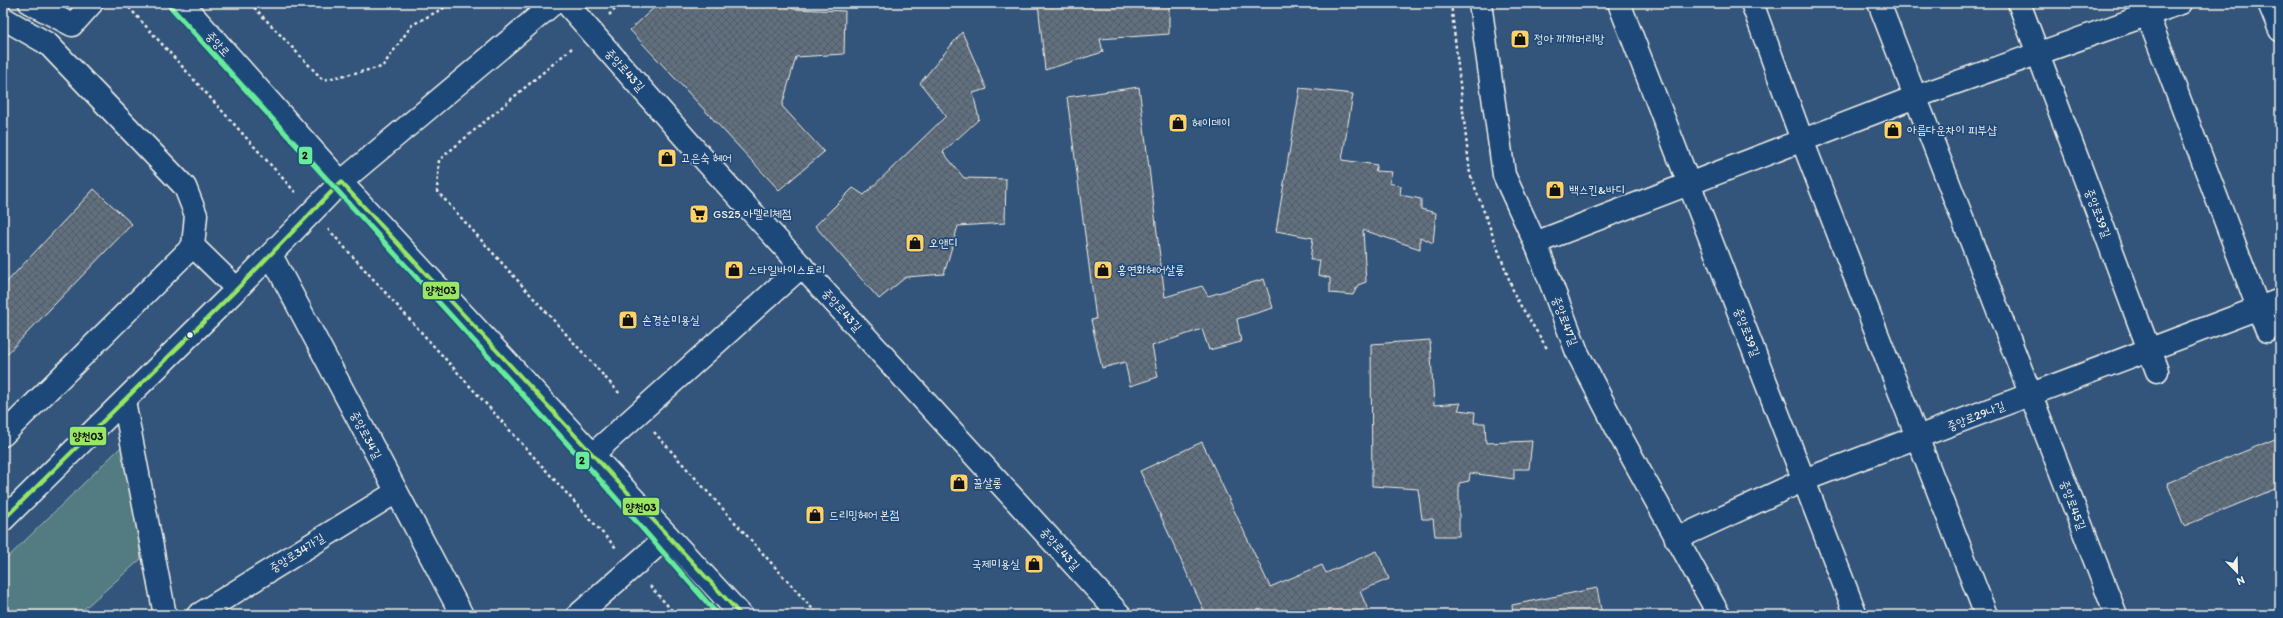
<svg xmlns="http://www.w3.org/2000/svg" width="2283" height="618" font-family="Itim,'Poor Story',sans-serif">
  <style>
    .green { fill: #537b82; stroke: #a4b6b5 }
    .building { fill: url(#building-cross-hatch); stroke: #f4f1e8 }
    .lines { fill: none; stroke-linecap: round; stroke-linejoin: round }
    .minor-casing { stroke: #f4f1e8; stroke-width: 25 }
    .major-casing { stroke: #f4f1e8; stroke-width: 25 }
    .path { stroke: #f4f1e8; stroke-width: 2.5; stroke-dasharray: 3 3; stroke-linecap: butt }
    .minor { stroke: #1f4a7a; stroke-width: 22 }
    .major { stroke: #1f4a7a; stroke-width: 22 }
    .bus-1-casing { stroke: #1f4a7a; stroke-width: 7 }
    .bus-1 { stroke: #97e765; stroke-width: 4 }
    .metro-1-casing { stroke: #1f4a7a; stroke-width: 8 }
    .metro-1 { stroke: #66ec9a; stroke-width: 5 }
    .bus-dot { fill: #f4f1e8; stroke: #1f4a7a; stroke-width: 1.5 }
    .labels { text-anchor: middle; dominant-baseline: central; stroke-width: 3.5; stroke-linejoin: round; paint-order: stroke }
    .poi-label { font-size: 12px; fill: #f4f1e8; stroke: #1f4a7a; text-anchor: start }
    .street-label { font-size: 12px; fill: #f4f1e8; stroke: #1f4a7a }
    .line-badge { stroke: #1f4a7a; stroke-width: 1.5 }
    .pale-badge-label { font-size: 11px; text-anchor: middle; font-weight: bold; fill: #111 }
  </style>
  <defs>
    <pattern id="building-cross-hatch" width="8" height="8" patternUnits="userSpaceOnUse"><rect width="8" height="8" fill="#617081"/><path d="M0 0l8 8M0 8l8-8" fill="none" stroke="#545a61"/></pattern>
  </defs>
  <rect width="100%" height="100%" fill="#33557c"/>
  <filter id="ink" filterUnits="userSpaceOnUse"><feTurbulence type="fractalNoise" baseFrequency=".025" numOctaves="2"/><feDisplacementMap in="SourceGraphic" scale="8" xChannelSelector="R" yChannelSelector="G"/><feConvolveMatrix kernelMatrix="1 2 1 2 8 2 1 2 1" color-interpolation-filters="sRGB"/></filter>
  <g filter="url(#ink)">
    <!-- green -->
    <path class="green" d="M125,443L141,559L77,615H3V562Z"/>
    <!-- building -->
    <path class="building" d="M659,3H787L793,9L845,11L844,54L796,57L782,106L824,152L779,190L630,30Z
      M1038,3H1169V34L1100,39L1103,52L1045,70Z
      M962,32L987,89L973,93L979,119L943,152L964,178L1006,179L1005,223L958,226L944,274L906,277L879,299L815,226L853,188L864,195L946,116L920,83Z
      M1139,87L1165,297L1202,286L1208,296L1264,279L1273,308L1237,319L1241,342L1209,350L1202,329L1152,346L1158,377L1130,386L1125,362L1102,368L1091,320L1096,319L1067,97Z
      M1300,88L1353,94L1342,160L1377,165L1375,171L1392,172L1389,183L1401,186L1400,195L1421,199V209L1436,213L1433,243L1420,237V249L1363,230L1366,282L1358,285L1353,295L1330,293V278L1318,275L1320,260H1310L1313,238L1276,231Z
      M94,189L132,224L3,358V286Z
      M1430,340L1434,405L1461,403L1458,410L1475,412L1474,423H1485L1486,443L1532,441L1529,469H1514V479L1470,473L1469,481L1459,483V536H1435L1433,519H1422L1418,489L1372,486L1371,344Z
      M2280,437V487L2184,526L2167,483Z
      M1202,442L1270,587L1322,565L1326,573L1377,551L1389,579L1360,591L1370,615H1206L1140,471Z
      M1597,588L1602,615H1513L1512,605Z"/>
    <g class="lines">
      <defs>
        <path id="minor" d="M30,3L72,25
          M566,3L700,155L1120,615
          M1480,3L1504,175L1538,249L1577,352L1621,437L1719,615
          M1619,3L1856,615
          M1752,3L1802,140L1986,615
          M1879,3L2116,615
          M2019,3L2157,371
          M2143,3L2267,331
          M2269,3L2280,30
          M3,18L48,44L185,187L196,215L193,246L237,289
          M76,21L92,3
          M1535,243L1915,97L2181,3
          M271,255L462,615
          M124,401L165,615
          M3,435L193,246
          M592,455L802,266
          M3,520L237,289L341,182L554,3
          M1676,539L1804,480L2280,300
          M198,615L396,492
          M578,615L668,536"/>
        <path id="major" d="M182,3L341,182L741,615"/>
      </defs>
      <!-- minor casing -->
      <use href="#minor" class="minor-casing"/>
      <!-- major casing -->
      <use href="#major" class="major-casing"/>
      <!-- path -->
      <path class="path" d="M125,3L296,193
        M250,3L323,80L382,67L412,25L453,3
        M1451,3L1470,174L1516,298L1548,350
        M609,15L621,3
        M572,48L439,160L437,191L621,395
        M328,229L617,549
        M654,432L818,615
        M650,586L676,615"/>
      <!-- minor -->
      <use href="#minor" class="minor"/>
      <!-- major -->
      <use href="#major" class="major"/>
      <defs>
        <path id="bus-1" d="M341,182L741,615
          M3,520L237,289L341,182"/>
      </defs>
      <!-- bus-1 casing -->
      <use href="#bus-1" class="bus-1-casing"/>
      <!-- bus-1 -->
      <use href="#bus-1" class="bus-1"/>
      <defs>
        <path id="metro-1" d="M167,3L593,472L718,615"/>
      </defs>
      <!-- metro-1 casing -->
      <use href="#metro-1" class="metro-1-casing"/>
      <!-- metro-1 -->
      <use href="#metro-1" class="metro-1"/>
    </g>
  </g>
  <!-- icons -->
  <defs>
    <symbol id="shop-square" viewBox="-11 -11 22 22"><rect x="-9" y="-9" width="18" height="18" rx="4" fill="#ffd166" stroke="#1f4a7a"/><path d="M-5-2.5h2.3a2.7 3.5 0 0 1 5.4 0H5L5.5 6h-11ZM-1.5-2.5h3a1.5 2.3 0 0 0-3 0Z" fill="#111"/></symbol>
    <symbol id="supermarket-square" viewBox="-11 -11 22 22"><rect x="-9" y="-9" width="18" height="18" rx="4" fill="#ffd166" stroke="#1f4a7a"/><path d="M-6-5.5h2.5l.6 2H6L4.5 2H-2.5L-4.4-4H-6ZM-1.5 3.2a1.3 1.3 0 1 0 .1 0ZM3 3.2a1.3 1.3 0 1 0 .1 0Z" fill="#111"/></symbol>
  </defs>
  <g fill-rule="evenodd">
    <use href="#shop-square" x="1509" y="28" width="22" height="22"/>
    <use href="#shop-square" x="1167" y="112" width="22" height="22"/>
    <use href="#shop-square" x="1882" y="119" width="22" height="22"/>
    <use href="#shop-square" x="656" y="147" width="22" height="22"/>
    <use href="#shop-square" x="1544" y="179" width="22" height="22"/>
    <use href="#supermarket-square" x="688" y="203" width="22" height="22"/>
    <use href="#shop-square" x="904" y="232" width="22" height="22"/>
    <use href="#shop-square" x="723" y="259" width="22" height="22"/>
    <use href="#shop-square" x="1092" y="259" width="22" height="22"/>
    <use href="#shop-square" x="617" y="309" width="22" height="22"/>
    <use href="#shop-square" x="948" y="472" width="22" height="22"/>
    <use href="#shop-square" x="804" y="504" width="22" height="22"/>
    <use href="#shop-square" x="1023" y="553" width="22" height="22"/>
  </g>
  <!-- markers -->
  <circle class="bus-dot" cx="190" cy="335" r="3.5"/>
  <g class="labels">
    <!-- poi labels -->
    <g class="poi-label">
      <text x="1534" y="39">정아 까까머리방</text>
      <text x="1192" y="123">헤이데이</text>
      <text x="1907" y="130">아름다운차이 피부샵</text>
      <text x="681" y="158">고은숙 헤어</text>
      <text x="1569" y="190">백스킨&amp;바디</text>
      <text x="713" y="214">GS25 아델리체점</text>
      <text x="929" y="243">오앤디</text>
      <text x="748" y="270">스타일바이스토리</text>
      <text x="1117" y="270">홍연화헤어살롱</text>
      <text x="642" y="320">손경순미용실</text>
      <text x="973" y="483">꿀살롱</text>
      <text x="829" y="515">드리밍헤어 본점</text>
      <text x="1020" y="564" text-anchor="end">국제미용실</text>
    </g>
    <!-- street labels -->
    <g class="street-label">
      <text transform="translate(218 44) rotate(48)">중앙로</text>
      <text transform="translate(625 70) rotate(48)">중앙로43길</text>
      <text transform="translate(2098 213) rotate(69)">중앙로39길</text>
      <text transform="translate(842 310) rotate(48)">중앙로43길</text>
      <text transform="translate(1565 321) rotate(69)">중앙로47길</text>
      <text transform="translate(1747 332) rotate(69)">중앙로39길</text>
      <text transform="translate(1976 416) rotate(-21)">중앙로29나길</text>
      <text transform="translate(366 435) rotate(62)">중앙로34길</text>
      <text transform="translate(2073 505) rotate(69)">중앙로45길</text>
      <text transform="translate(1060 549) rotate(48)">중앙로43길</text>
      <text transform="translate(297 553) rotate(-32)">중앙로34가길</text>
    </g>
  </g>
  <g class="line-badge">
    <rect x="298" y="146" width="15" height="19" rx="4" fill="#66ec9a"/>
    <rect x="422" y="281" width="38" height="19" rx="4" fill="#97e765"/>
    <rect x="69" y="426" width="38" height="20" rx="4" fill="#97e765"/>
    <rect x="575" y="451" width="15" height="19" rx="4" fill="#66ec9a"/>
    <rect x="622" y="497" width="38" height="19" rx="4" fill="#97e765"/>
  </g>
  <g class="pale-badge-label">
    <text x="305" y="159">2</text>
    <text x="441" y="294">양천03</text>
    <text x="88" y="440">양천03</text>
    <text x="582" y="464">2</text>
    <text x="641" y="511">양천03</text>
  </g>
  <!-- margin -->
  <rect width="2283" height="618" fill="none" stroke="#1f4a7a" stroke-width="16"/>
  <rect x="8" y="8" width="2267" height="602" fill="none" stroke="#f4f1e8" stroke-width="1.5" filter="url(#ink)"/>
  <!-- north arrow -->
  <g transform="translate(2237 572) rotate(157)" stroke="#1f4a7a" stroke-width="3" paint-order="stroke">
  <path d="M0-3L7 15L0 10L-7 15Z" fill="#f4f1e8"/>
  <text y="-6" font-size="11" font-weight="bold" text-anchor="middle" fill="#f4f1e8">N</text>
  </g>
</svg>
